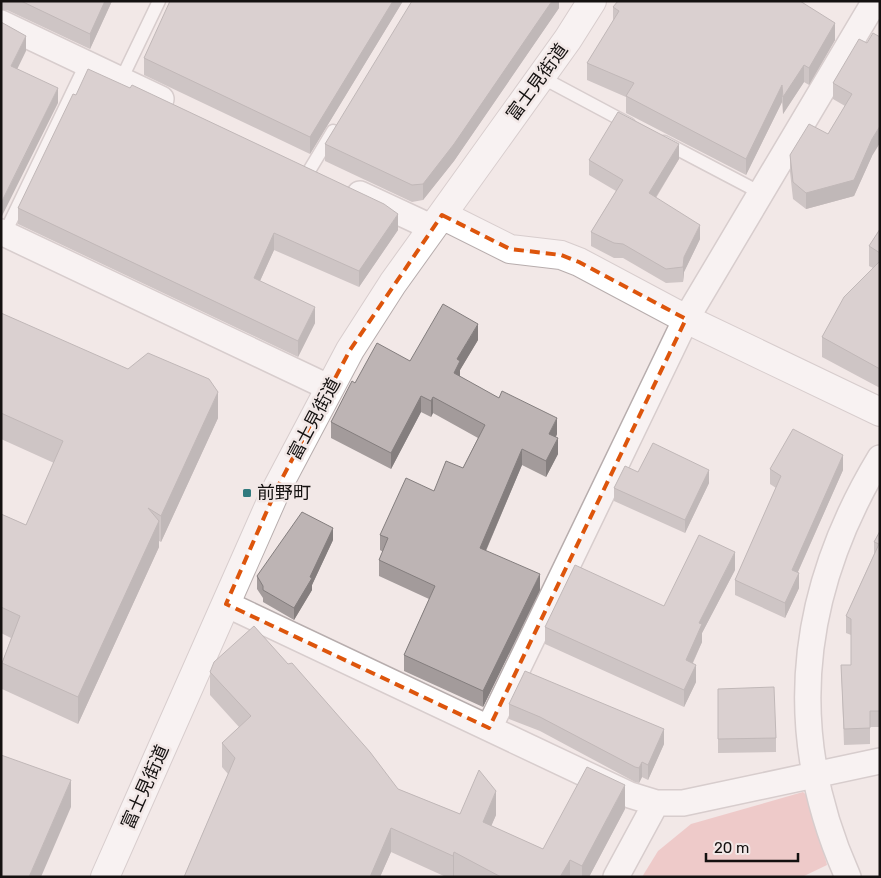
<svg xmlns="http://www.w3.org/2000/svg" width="881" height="878" font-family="Rubik,'Noto Sans JP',sans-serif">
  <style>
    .green { fill: #e9a6a5 }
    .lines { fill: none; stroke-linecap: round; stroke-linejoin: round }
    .lane-casing { stroke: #b7adad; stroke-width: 15 }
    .street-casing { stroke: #b7adad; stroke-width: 28 }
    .secondary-casing { stroke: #b7adad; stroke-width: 30 }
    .lane { stroke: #fff; stroke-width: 12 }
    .street { stroke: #fff; stroke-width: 25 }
    .secondary { stroke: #fff; stroke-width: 28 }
    .wall { fill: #a39b9b }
    .shaded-wall { fill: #847e7e }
    .building { fill: #bdb4b4; stroke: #847e7e }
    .marked { fill: none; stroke: #dd550c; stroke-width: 4; stroke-dasharray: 10 6; stroke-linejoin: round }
    .poi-dot { fill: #317a7e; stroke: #f2e8e7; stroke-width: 2 }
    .labels { text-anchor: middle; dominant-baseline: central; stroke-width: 5; stroke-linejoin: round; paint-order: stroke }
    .street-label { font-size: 18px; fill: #141110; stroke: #f2e8e7 }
    .poi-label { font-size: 18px; fill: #141110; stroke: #f2e8e7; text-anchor: start }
  </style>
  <rect width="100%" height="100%" fill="#f2e8e7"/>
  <!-- green -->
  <path class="green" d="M803,792L809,797L827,865L802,877H642L658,851L691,824Z"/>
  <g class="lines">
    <defs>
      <path id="lane" d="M541,77L629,124
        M121,80L159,1
        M664,142L761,193
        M309,171L333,131
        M5,233L86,64"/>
      <path id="street" d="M1,23L161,99
        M360,194L433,228
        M1,232L330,388
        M226,604L630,795L656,803H683L880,761
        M489,728L686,319L875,1
        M616,877L656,803
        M848,877C783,732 799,592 880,458"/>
      <path id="secondary" d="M442,215L510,249L561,255L579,262L686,319L880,412
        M105,877L277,488L350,350L393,283L568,39L592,1"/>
    </defs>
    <!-- lane casing -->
    <use href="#lane" class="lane-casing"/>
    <!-- street casing -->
    <use href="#street" class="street-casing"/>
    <!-- secondary casing -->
    <use href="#secondary" class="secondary-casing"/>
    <!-- lane -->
    <use href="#lane" class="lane"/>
    <!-- street -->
    <use href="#street" class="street"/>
    <!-- secondary -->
    <use href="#secondary" class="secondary"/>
  </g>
  <!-- wall -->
  <path class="wall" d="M1,1H112L90,49L7,10H1Z
    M403,1L310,154L144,75V58Z
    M559,1V8L454,161L423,200L412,202L325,161V144Z
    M618,1H804L803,3L835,40L809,85L804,82L783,114L782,102L746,175L626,113V97L587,80V63L613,22V7Z
    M867,43L872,156L854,196L806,209L793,199L790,172V155L828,134L845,106L833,99V83Z
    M130,88L398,230L359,287L274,250L260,281L315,323L298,357L18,224V208L76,95Z
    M679,159L656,198L700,239L684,272L683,282L666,283L623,258H614L591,246V232L616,191L589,175V160Z
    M880,229V388L822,357V337L873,268L869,266V246Z
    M1,313L218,418L161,542L159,541V547L78,724L2,689V663L11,638L1,633V514L26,525L54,463L1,439Z
    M478,340L460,370V377L557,434L556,437L558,454L546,477L522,465L486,551L540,590L483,707L404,671V655L429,599L379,576V560L383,552L380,550V535L463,468L478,438L433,413L431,417L421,412L391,469L331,438V422L355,383L410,361Z
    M770,469L843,470L798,572L799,588L785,618L735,595V580L776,488L770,484Z
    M638,472L709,483L685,533L614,501V488Z
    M880,531V727H870V744L844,745L841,665H851V635L846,633V616L874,554V542Z
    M333,540L312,585V590L294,620L263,602V598L257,589V576Z
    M735,570L702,633V642L693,663L696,682L684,707L545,644V627L664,606Z
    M210,672L398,789L460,814L496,815L491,826L543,849L625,809L589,877H456L454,876V877H446L391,852L380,877H184L228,774L222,767V743L239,727L210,695Z
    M718,689L776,738V752L718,753Z
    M509,704L664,744L648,780L642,777L639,783L635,782L540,731L509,719Z"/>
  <!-- shaded-wall -->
  <path class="shaded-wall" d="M105,1H112L90,49V34Z
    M393,1H403L310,154V137Z
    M552,1H559V8L454,161L423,200V184Z
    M835,23V40L809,85V68Z
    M26,36V51L11,82V66Z
    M804,65V82L783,114V97Z
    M782,85V102L746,175V159Z
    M58,88V103L1,218V203Z
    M880,126V143L872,156L854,196L806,209V193L872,139Z
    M679,144V159L649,208V193Z
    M398,214V230L359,287V271Z
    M700,225V239L684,272L683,282V267L684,257Z
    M274,233V250L254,294V278Z
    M315,307V323L298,357V341Z
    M478,324V340L460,370V377L454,373L457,359Z
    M218,392V418L161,542V516Z
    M421,396V412L391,469V453Z
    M433,397V413L431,417V401Z
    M557,418V434L549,450V434Z
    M558,438V454L546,477V461Z
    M522,449V465L480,564V548Z
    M843,455V470L792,585V570Z
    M709,470V483L685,533V520Z
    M159,521V547L78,724V697Z
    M333,528V540L312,585V590L294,620V608Z
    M735,552V570L702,633V642L686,677V660L699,623Z
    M799,573V588L785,618V603Z
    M540,574V590L483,707V691Z
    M696,665V682L684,707V690Z
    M664,729V744L648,780V765Z
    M642,762V777L639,783V768Z
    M71,780V807L41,877H29Z
    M625,785V809L589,877H582V866Z
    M496,791V815L483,845V822Z
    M391,828V852L380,877H370Z
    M454,852V876L453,877V856Z
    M570,860V877H560Z"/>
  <!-- building -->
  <path class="building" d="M21,1H105L90,34Z
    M170,1H393L310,137L144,58Z
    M412,1H552L454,144L423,184L412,185L325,144Z
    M618,1H800L835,23L809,68L804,65L783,97L782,85L746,159L626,96L634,83L587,63L619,11L613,7Z
    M1,22L26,36L11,66L58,88L1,203Z
    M873,33L880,37V126L872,139L854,180L806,193L793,182L790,155L809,124L828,134L852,94L833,83L859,39L867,43Z
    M88,69L130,88L132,85L384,204L398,214L359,271L274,233L254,278L315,307L298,341L18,208L73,94L76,95Z
    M618,112L679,144L649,193L700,225L684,257L683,267L666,269L623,244L614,243L591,232L623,180L589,160Z
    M880,229V253L869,246Z
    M880,261V369L822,337L844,297Z
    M443,304L478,324L457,359L460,361L454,373L499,398L502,391L557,418L549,434L558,438L546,461L522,449L480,548L540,574L483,691L404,655L435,586L379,560L388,538L380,535L406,478L434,491L446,461L463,468L485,425L433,397L431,401L421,396L391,453L331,422L352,381L355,383L377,343L410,361Z
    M1,313L128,369L148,353L209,379L218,392L161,516L148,508L159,521L78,697L2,663L20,616L1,607V514L26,525L63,441L1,413Z
    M793,429L843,455L792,570L799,573L785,603L735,580L781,476L770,469Z
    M653,443L709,470L685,520L614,488L625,466L638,472Z
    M302,512L333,528L310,577L312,578L294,608L263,590V586L257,576Z
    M880,531V711H870V728L844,729L841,665H851V619L846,616L879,544L874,542Z
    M699,535L735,552L699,623L702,624L686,660L696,665L684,690L545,627L575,565L664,606Z
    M254,626L288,664L292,663L370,752L398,789L460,814L479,770L496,791L483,822L543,849L587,767L625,785L582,866L570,860L560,877H501L454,852L453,856L391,828L370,877H184L235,758L222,743L251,716L210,672L214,662Z
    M525,671L664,729L648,765L642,762L639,768L635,767L540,717L509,704Z
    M774,687L776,738L718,739V689Z
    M1,755L71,780L29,877H1Z"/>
  <!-- marked area -->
  <path d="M0 0H881V878H0ZM442,215L510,249L561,255L579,262L686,319L489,728L226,604L277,488L350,350Z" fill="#f2e8e7" fill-opacity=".55" fill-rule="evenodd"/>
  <path class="marked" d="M442,215L510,249L561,255L579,262L686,319L489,728L226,604L277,488L350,350Z"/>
  <!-- markers -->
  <rect class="poi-dot" x="242" y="488" width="10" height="10" rx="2.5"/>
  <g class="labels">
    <!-- street labels -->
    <g class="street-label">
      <text transform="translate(537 82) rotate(-54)">富士見街道</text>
      <text transform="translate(314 419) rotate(-62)">富士見街道</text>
      <text transform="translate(145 787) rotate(-66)">富士見街道</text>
    </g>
    <!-- poi labels -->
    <g class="poi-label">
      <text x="257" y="493">前野町</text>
    </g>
  </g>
  <!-- border -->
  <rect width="881" height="878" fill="none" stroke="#141110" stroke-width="5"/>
  <!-- scale -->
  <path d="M706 853v8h92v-8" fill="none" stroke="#141110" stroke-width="2.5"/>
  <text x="714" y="853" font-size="15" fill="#141110" stroke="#f2e8e7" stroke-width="4" paint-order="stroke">20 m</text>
</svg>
